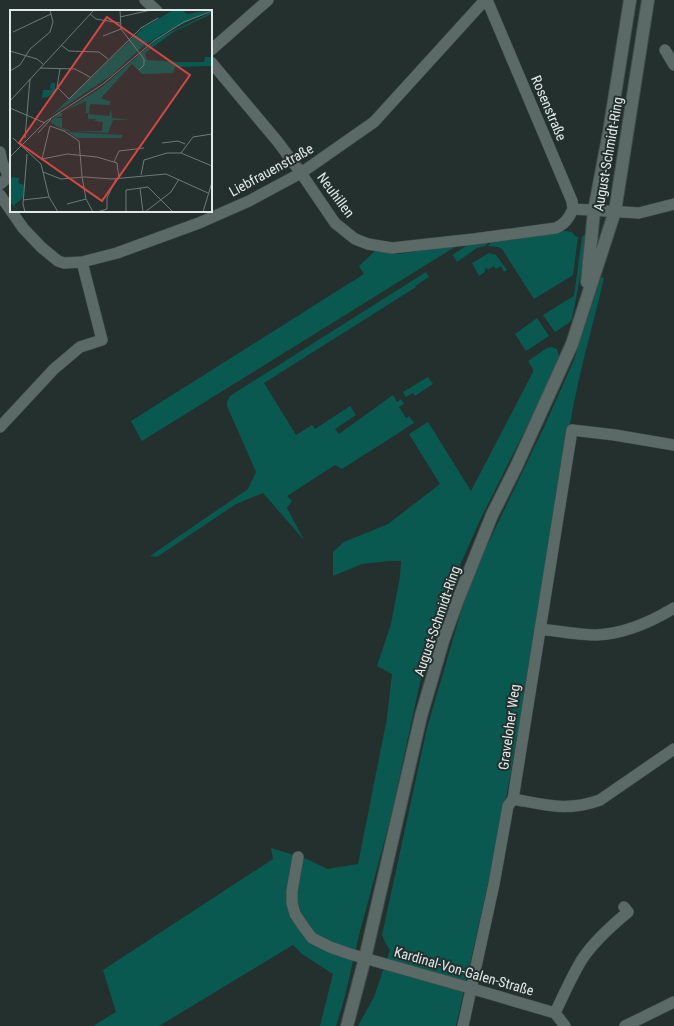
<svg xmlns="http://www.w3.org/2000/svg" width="674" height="1026" font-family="'Roboto Condensed',sans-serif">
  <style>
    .green { fill: #0a5951 }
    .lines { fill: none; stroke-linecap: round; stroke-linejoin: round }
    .minor-casing { stroke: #424e4c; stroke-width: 12 }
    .secondary-casing { stroke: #424e4c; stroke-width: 14 }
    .minor { stroke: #5b6a67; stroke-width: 11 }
    .secondary { stroke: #5b6a67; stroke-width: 12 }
    .labels { text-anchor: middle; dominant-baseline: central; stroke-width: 4; stroke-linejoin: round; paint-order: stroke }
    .street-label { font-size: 14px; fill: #e0e9e7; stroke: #23302e }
    .inset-road { fill: none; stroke: #6f7a78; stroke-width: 1 }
    .view { fill: #d84545; fill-opacity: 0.15; stroke: #d84545; stroke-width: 2 }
    .inset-edge { fill: none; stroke: #e0e9e7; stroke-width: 2 }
  </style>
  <rect width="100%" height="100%" fill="#23302e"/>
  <!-- green -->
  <path class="green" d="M565,231L572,232L575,236L578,237L573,275L534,299L502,249L498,247L488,246L494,239Z
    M586,233L581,272L572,319L570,322L555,332L543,315L574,296L582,237Z
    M491,240L485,246L477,248L457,262L453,255L439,264L469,244Z
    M458,245L142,441L131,421L364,274L359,266L375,251L398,254Z
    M489,253L496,255L507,270L504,272L501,266L496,269L494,266L488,270L487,268H485V272L479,276L472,263Z
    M426,272L429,277L415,286L416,287L264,383L296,435L312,425L315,429L350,406L356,415L335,429L339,434L393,395L397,402L401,399L404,404L399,407L406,418L409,416L414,423L342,469L335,465L287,496L292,501L287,508L304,540L263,493L236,504L157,557L150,556L248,489L256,472L227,406V402L230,396Z
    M601,277L604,278C594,321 581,365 573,408C548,538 531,668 506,798C491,874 473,950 456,1026H358L374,997L390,950L385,942L382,935L427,728L463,605L483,554L545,425L574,360Z
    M537,318L549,336L526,351L515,334Z
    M552,347L557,349L559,357L548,384L481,518L456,574L438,623L421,678L390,820L359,935L345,996L336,1026H320L333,974L302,954L293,945L159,1026H93L116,1012L103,970L273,859L271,848L307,859L327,869L358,864L387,718L392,674L377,666L391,624L400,576L401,561H388L362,564L333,576V552L344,542L388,524L440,484L409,434L428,422L471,491L533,372V369L528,361L547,348Z
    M428,377L433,384L415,396L413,393L406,397L403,392Z"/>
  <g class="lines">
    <defs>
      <path id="minor" d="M145,0L157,11
        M487,0L572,201L573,209
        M211,50L268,0
        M665,50L674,65
        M211,62L278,142L301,173L335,223L355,239L368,244L392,248L474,239L556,228C565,224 569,218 573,209
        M0,152L2,162L9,177
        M0,184L11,175
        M0,195L23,228L41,247L58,261L64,263L82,262L117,253L199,223L249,201L301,173L374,122L485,0
        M573,209L639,213L674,204
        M0,427L54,369L80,347L102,340L82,262
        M540,629C558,631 578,635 596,635C624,634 651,622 674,608
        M513,799C546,805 567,812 600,800L674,749
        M298,857L292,891V903L295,914L303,926L312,938L330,947L350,954L470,988L555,1013L565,1026
        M555,1013C563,996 571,978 581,961C593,942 611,926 628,912L624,907
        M463,1026L494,884L508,806L513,799C532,676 552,553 572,430L615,435L674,445
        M625,1026L674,1002"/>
      <path id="secondary" d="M587,282L594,211L609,132L630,0
        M347,1026L365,958L421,716L443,641L457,602L492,515L516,467L572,344L615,211L648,0"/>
    </defs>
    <!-- minor casing -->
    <use href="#minor" class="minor-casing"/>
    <!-- secondary casing -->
    <use href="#secondary" class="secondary-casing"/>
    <!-- minor -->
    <use href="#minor" class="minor"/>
    <!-- secondary -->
    <use href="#secondary" class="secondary"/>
  </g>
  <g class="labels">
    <!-- street labels -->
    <g class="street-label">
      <text transform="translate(549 108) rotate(67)">Rosenstraße</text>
      <text transform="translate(608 154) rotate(-80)">August-Schmidt-Ring</text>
      <text transform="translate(271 170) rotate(-29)">Liebfrauenstraße</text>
      <text transform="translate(336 195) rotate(53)">Neuhillen</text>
      <text transform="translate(437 621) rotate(-71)">August-Schmidt-Ring</text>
      <text transform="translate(509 727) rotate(-82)">Graveloher Weg</text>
      <text transform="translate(464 971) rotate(16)">Kardinal-Von-Galen-Straße</text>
    </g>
  </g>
  <!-- overview -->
  <g transform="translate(10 10)">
    <rect width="202" height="202" fill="#23302e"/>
    <path d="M163,0H172L177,4L201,0L152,24L132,37L102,65L42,105L133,18ZM202,2V4L165,21L135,43L137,50L170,52H194L195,47H202V56L165,57L163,63L132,64L122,54L91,88L101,92L99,95L80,94L79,103H76V91L55,101L92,77L150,27ZM41,73H45V81L38,87L32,88L33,80H42L40,78ZM101,99L102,108L121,110H103L98,123L63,121H92L93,112L84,111L87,109H78V104L99,106ZM49,103H52V106L45,108H52V118L61,121H55L40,112ZM57,122L112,125V128H67ZM2,167L9,168L8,173L15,175L12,189L4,195L9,202L0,192V169Z" fill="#0a5951"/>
    <path class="inset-road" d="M110,0L111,19L134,49V55L129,60M80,4L86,9L110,13M110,7L141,0M3,22L41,4M93,26L111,19M51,35L59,41L89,42L98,49M0,41L27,49L33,54M30,58L65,59L80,67M50,59L47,77L59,89L131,18L148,8M0,61L10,55L20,39L40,22L43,12L40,0M0,91L84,0M0,98L35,113M40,116L54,121L69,131L72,167L76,189L83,202M28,123L41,109M3,128L31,154L39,187L48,202M15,128L20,69M152,133L168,131L175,134M171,143L183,127L202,124M0,147L35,112L93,74L145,30L174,12L202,1M32,149L57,144L87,147L107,153L109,168M32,149L40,116M104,152L109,141L134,138M33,162L51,169L75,167L102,169L156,164L198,183M131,165L134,150L157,143H171L202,156M130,178L133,202M13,190L39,187M57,194L76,189M15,202L13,194L17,144M87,202L97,199V188L106,169M116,202V180L138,177L163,202M135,202L161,182L169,169M193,202L202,172"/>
    <path class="view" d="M97,7L180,65L92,191L9,133Z"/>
    <rect width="202" height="202" class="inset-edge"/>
  </g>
</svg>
